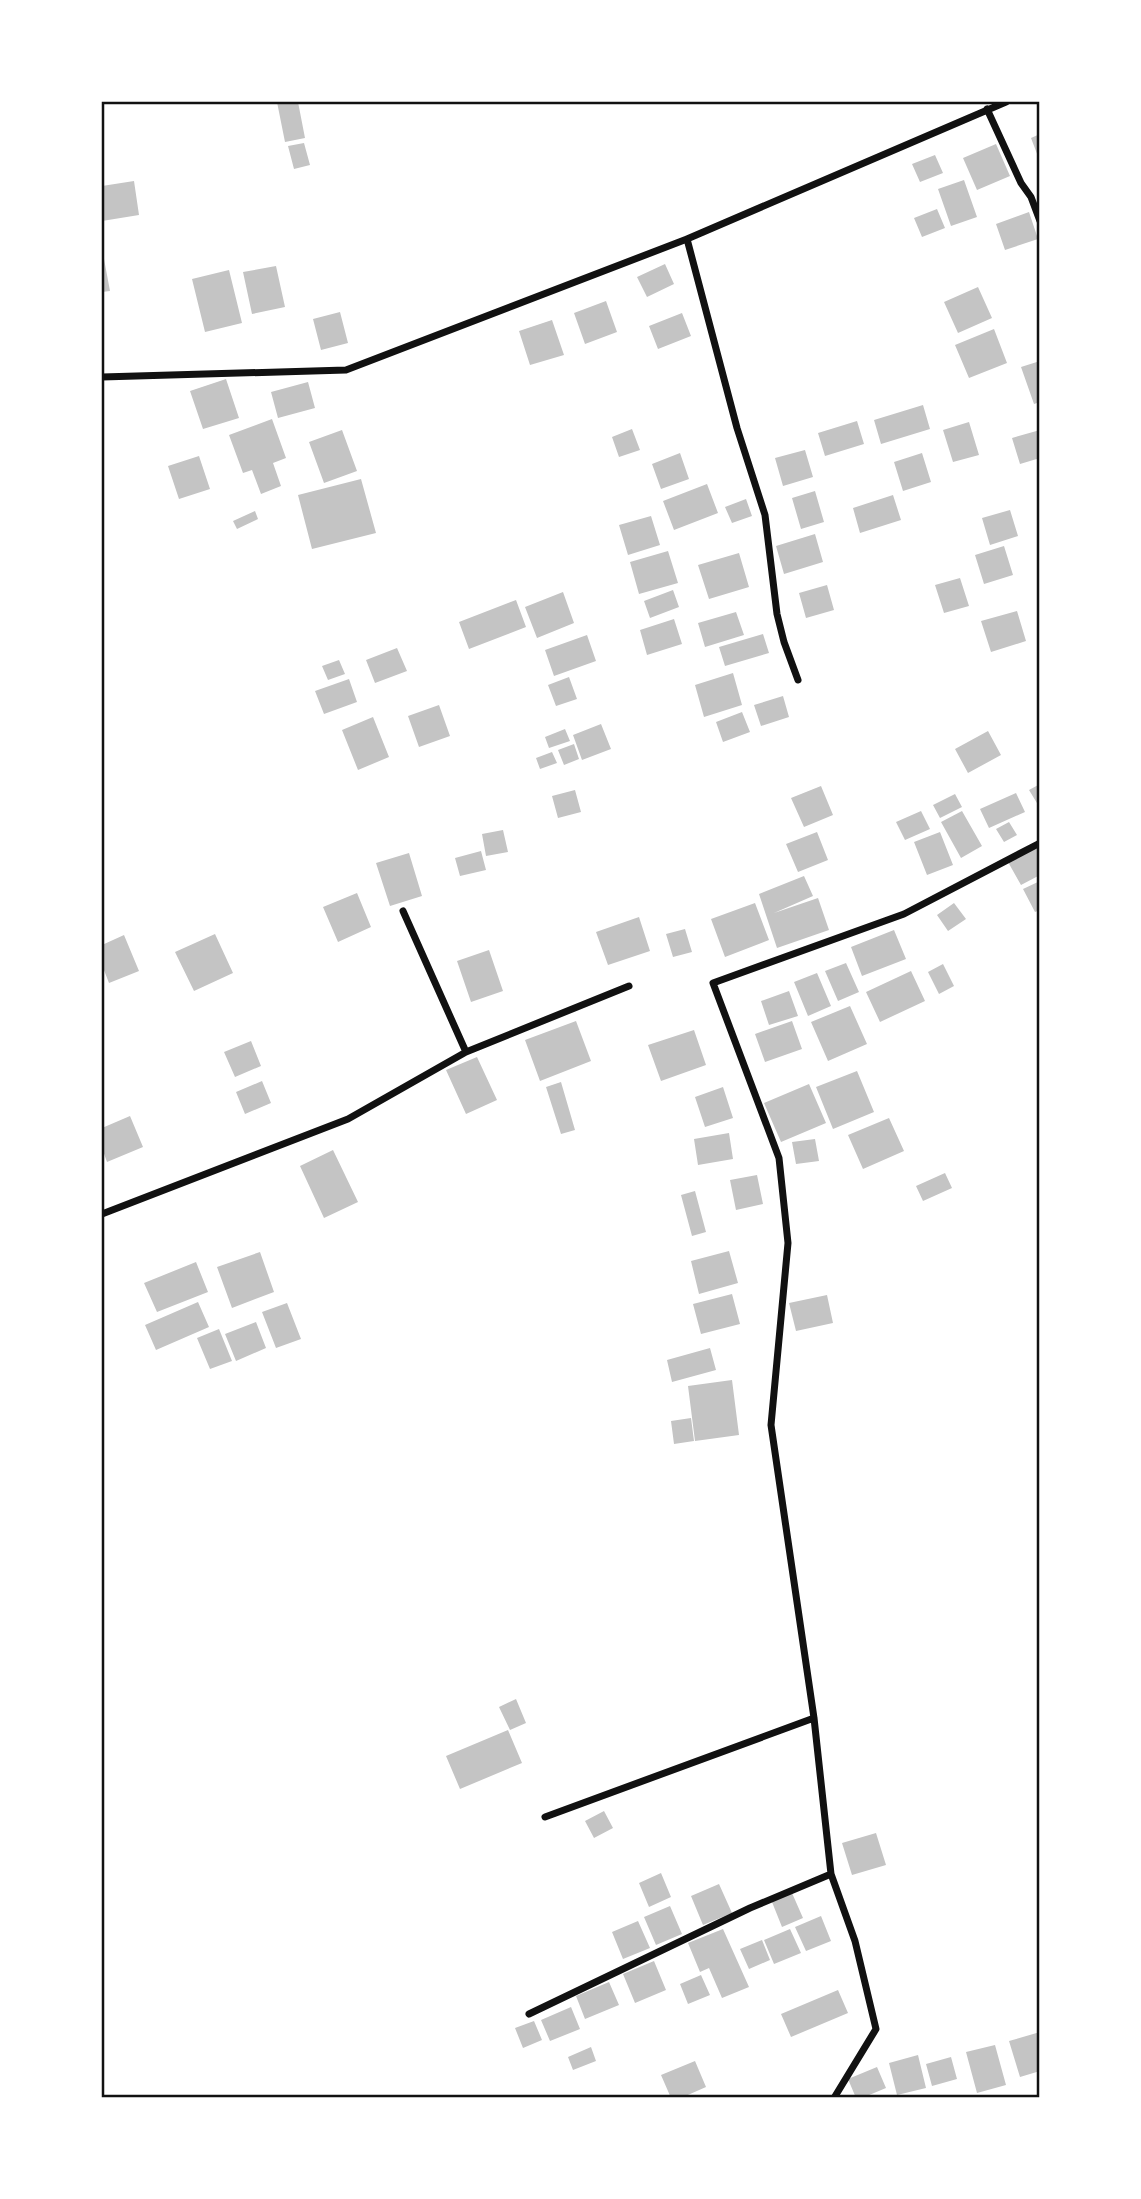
<svg xmlns="http://www.w3.org/2000/svg" width="1141" height="2199" font-family="Helvetica,sans-serif">
  <style>
    .building { fill: #c4c4c4 }
    .lines { fill: none; stroke-linecap: round; stroke-linejoin: round }
    .minor { stroke: #111; stroke-width: 7 }
    .neatline { fill: none; stroke: #111; stroke-width: 2.5 }
  </style>
  <rect width="100%" height="100%" fill="#fff"/>
  <!-- building -->
  <path class="building" d="M277,102H298L305,138L285,142Z
    M1040,134V159H1039L1031,138Z
    M304,143L310,165L294,169L288,146Z
    M996,144L1010,176L977,190L963,158Z
    M935,155L943,173L920,182L912,164Z
    M964,180L977,217L951,226L938,189Z
    M134,181L139,215L102,221V186Z
    M937,209L945,228L922,237L914,218Z
    M1029,212L1038,239L1005,250L996,224Z
    M102,259H104L110,291L102,292Z
    M665,264L674,284L647,297L637,277Z
    M276,266L285,307L252,314L243,272Z
    M229,270L242,323L205,332L192,279Z
    M978,287L992,318L958,333L944,302Z
    M606,301L617,332L585,344L574,313Z
    M340,312L348,343L321,350L313,319Z
    M682,313L691,336L658,349L649,326Z
    M552,320L564,355L530,365L519,331Z
    M994,329L1007,363L969,378L955,345Z
    M1040,361V402L1034,404L1021,367Z
    M226,379L239,418L203,429L190,391Z
    M308,382L315,408L278,418L271,392Z
    M923,405L930,429L881,444L874,420Z
    M272,419L286,458L273,463L281,486L261,494L252,470L243,473L229,435Z
    M857,421L864,444L825,456L818,433Z
    M969,422L979,455L953,462L943,430Z
    M632,429L640,450L619,457L612,437Z
    M342,430L357,471L324,483L309,442Z
    M1040,430V458L1020,464L1012,438Z
    M805,450L813,477L783,486L775,458Z
    M680,453L689,479L661,489L652,464Z
    M922,453L931,482L903,491L894,462Z
    M199,456L210,489L179,499L168,466Z
    M361,479L376,533L312,549L298,495Z
    M707,484L718,513L674,530L663,501Z
    M815,491L824,522L801,529L792,498Z
    M893,495L901,520L860,533L853,508Z
    M746,499L752,516L732,523L725,507Z
    M1010,510L1018,536L990,545L982,518Z
    M255,511L258,519L237,529L233,521Z
    M651,516L660,545L628,555L619,525Z
    M815,534L823,562L784,574L776,546Z
    M1004,546L1013,575L984,584L975,555Z
    M668,551L678,583L639,594L630,562Z
    M739,553L749,587L709,599L698,565Z
    M960,578L969,606L944,613L935,585Z
    M827,585L834,610L806,618L799,593Z
    M673,590L679,607L650,618L644,601Z
    M563,592L574,623L537,638L525,607Z
    M516,600L526,627L469,649L459,622Z
    M1017,611L1026,641L991,652L981,621Z
    M736,612L744,635L705,647L698,623Z
    M674,619L682,644L647,655L640,630Z
    M763,634L769,653L725,666L719,647Z
    M587,635L596,661L554,676L545,650Z
    M397,648L407,671L375,683L366,660Z
    M339,660L345,674L328,680L322,666Z
    M733,673L742,705L704,717L695,685Z
    M569,677L577,699L556,706L548,685Z
    M349,679L357,702L324,714L315,691Z
    M783,696L789,717L761,726L754,705Z
    M439,705L450,736L419,747L408,716Z
    M742,712L750,732L723,742L716,722Z
    M373,717L389,757L358,770L342,730Z
    M601,724L611,749L582,760L573,735Z
    M565,729L570,741L549,748L545,737Z
    M988,731L1001,755L968,773L955,749Z
    M574,744L579,759L564,765L558,750Z
    M552,752L557,763L540,769L536,758Z
    M1040,784V808L1029,790Z
    M821,786L833,815L804,827L791,798Z
    M575,790L581,812L558,818L552,796Z
    M1016,793L1025,812L989,828L980,809Z
    M955,794L962,807L940,818L933,805Z
    M921,811L930,829L905,840L896,822Z
    M962,811L982,846L961,858L941,822Z
    M1009,822L1017,835L1004,842L996,829Z
    M503,830L508,852L486,856L482,834Z
    M817,832L828,860L798,872L786,844Z
    M940,832L953,865L927,875L914,842Z
    M1040,846V875L1021,885L1008,862Z
    M481,851L486,870L460,876L455,858Z
    M409,853L422,896L390,906L376,863Z
    M804,876L813,896L774,913L818,898L829,930L777,948L759,894Z
    M1040,881V910L1035,912L1023,889Z
    M357,893L371,927L338,942L323,907Z
    M755,903L769,940L725,957L711,919Z
    M954,903L966,919L948,931L937,915Z
    M639,917L650,951L608,965L596,932Z
    M685,929L692,952L673,957L666,934Z
    M894,930L906,959L862,976L851,947Z
    M215,934L233,973L194,991L175,952Z
    M124,935L139,971L109,983L102,965V945Z
    M489,950L503,991L471,1002L457,961Z
    M846,963L859,992L838,1001L825,971Z
    M943,964L954,986L939,994L928,972Z
    M911,971L925,1001L880,1022L866,992Z
    M817,973L831,1006L808,1016L794,982Z
    M789,991L798,1016L769,1025L761,1001Z
    M850,1006L867,1044L828,1061L811,1022Z
    M576,1021L591,1061L540,1081L525,1040Z
    M792,1021L802,1049L765,1062L755,1034Z
    M694,1030L706,1065L661,1081L648,1045Z
    M251,1041L261,1066L235,1077L224,1052Z
    M477,1057L497,1100L466,1114L446,1070Z
    M857,1071L874,1112L833,1129L816,1087Z
    M262,1081L271,1103L245,1114L236,1092Z
    M561,1082L575,1130L561,1134L546,1087Z
    M809,1084L826,1123L781,1142L764,1103Z
    M723,1087L733,1118L705,1127L695,1097Z
    M130,1116L143,1147L107,1162L102,1148V1128Z
    M889,1118L904,1151L863,1169L848,1135Z
    M729,1133L733,1159L698,1165L694,1139Z
    M815,1139L819,1161L796,1164L792,1142Z
    M333,1150L358,1202L324,1218L300,1166Z
    M945,1173L952,1188L923,1201L916,1186Z
    M757,1175L763,1204L736,1210L730,1180Z
    M695,1191L706,1232L692,1236L681,1195Z
    M729,1251L738,1283L699,1294L691,1261Z
    M260,1252L274,1292L232,1308L217,1267Z
    M196,1262L208,1292L157,1312L144,1283Z
    M732,1294L740,1324L701,1334L693,1304Z
    M827,1295L833,1323L796,1331L789,1303Z
    M198,1302L209,1327L156,1350L145,1325Z
    M287,1303L301,1339L276,1348L262,1312Z
    M256,1322L266,1348L236,1361L225,1334Z
    M219,1329L232,1361L210,1369L197,1338Z
    M710,1348L716,1370L672,1382L667,1360Z
    M732,1380L739,1435L695,1441L688,1386Z
    M691,1418L694,1441L674,1444L671,1421Z
    M516,1699L526,1723L510,1730L499,1707Z
    M508,1730L522,1763L460,1789L446,1756Z
    M604,1811L613,1828L594,1838L585,1821Z
    M876,1833L886,1865L852,1875L842,1843Z
    M661,1873L671,1897L649,1907L639,1883Z
    M719,1884L732,1913L703,1925L691,1896Z
    M792,1893L803,1918L782,1927L772,1902Z
    M670,1906L682,1934L656,1945L644,1917Z
    M821,1916L831,1941L806,1951L795,1927Z
    M638,1921L650,1948L623,1959L612,1932Z
    M723,1929L749,1987L722,1998L709,1968L700,1972L688,1943Z
    M790,1929L801,1953L774,1964L764,1940Z
    M762,1940L770,1960L749,1969L740,1949Z
    M654,1961L666,1990L635,2003L623,1974Z
    M701,1975L710,1995L688,2004L680,1984Z
    M609,1982L619,2005L585,2019L576,1996Z
    M838,1990L848,2013L791,2037L781,2014Z
    M571,2007L580,2029L550,2041L541,2020Z
    M534,2021L542,2040L523,2048L515,2028Z
    M1040,2032V2071L1020,2077L1009,2041Z
    M995,2045L1006,2085L977,2093L966,2052Z
    M591,2047L596,2061L573,2070L568,2057Z
    M918,2055L926,2088L897,2095L889,2063Z
    M951,2057L957,2079L932,2086L926,2064Z
    M695,2061L706,2087L681,2098H671L661,2075Z
    M877,2067L886,2088L862,2098H856L848,2079Z"/>
  <g class="lines">
    <!-- minor -->
    <path class="minor" d="M987,109L1021,183L1031,197L1040,221
      M687,239L737,428L765,515L777,614L784,642L798,680
      M102,377L346,370L687,239L1006,102
      M403,911L466,1052
      M102,1214L348,1119L466,1052L629,986
      M545,1817L814,1718
      M529,2014L750,1908L831,1874
      M834,2098L876,2029L855,1941L831,1874L814,1718L771,1425L788,1243L779,1158L713,983L904,914L1040,843"/>
  </g>
  <!-- border -->
  <rect width="1141" height="2199" fill="none" stroke="#ffffff" stroke-width="206"/>
  <rect x="103" y="103" width="935" height="1993" class="neatline"/>
</svg>
